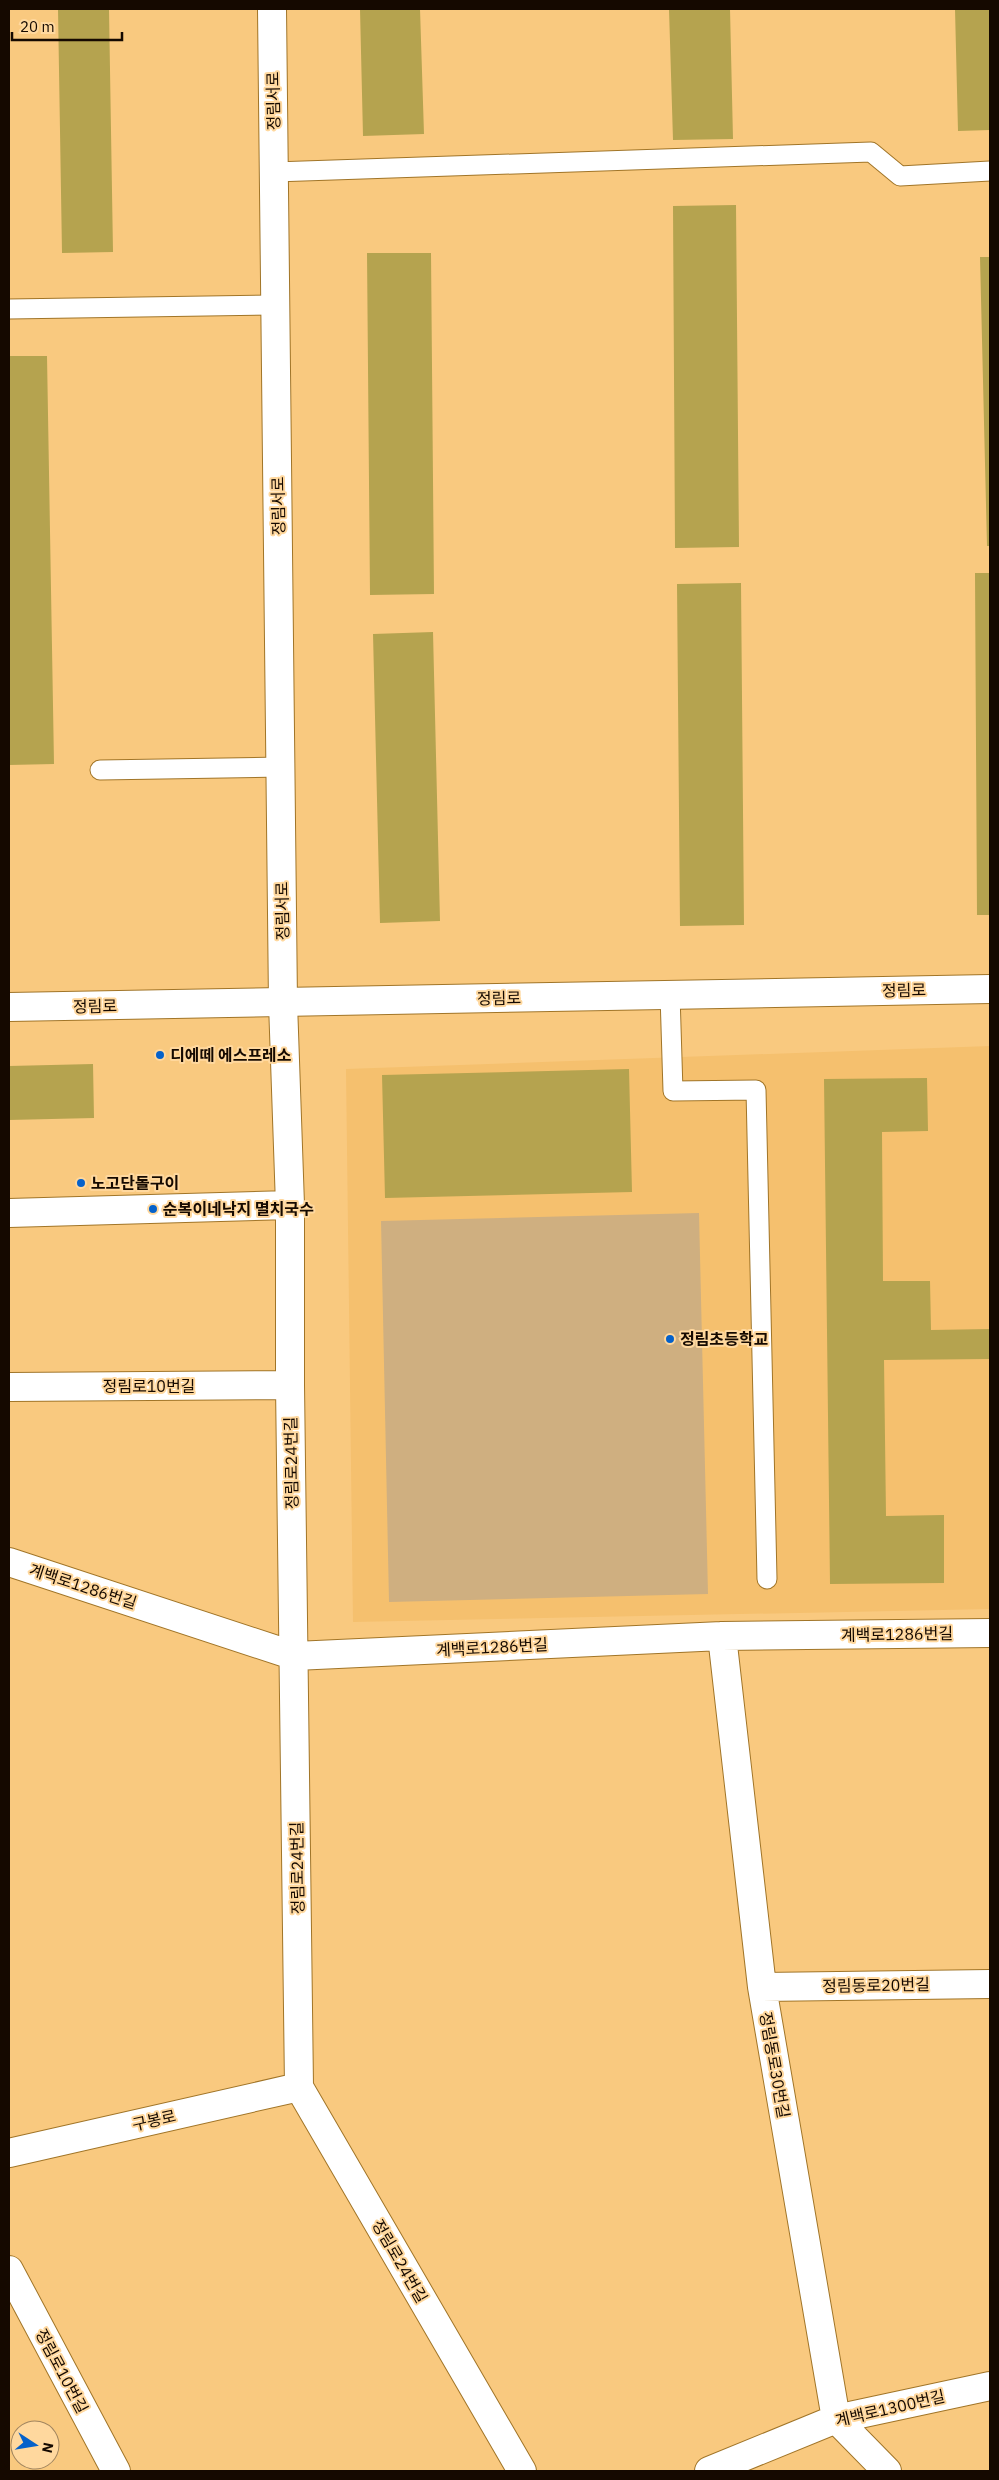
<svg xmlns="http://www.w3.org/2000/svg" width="999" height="2480" font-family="'IBM Plex Sans','Noto Sans KR',sans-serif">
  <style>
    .built { fill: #f5c06e }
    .green { fill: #cfaf80 }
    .building { fill: #b5a34f }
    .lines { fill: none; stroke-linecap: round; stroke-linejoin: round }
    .service-casing { stroke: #a17528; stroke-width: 21 }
    .minor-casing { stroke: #a17528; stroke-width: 30 }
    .secondary-casing { stroke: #a17528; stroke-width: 30 }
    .service { stroke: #fff; stroke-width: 19 }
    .minor { stroke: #fff; stroke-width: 28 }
    .secondary { stroke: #fff; stroke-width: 28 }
    .poi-dot { fill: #0561ca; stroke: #ffd89e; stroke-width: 2 }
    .labels { text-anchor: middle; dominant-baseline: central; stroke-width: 4; stroke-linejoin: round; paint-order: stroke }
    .street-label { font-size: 16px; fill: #150900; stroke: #ffd89e }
    .poi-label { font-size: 16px; font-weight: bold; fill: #150900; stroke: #ffd89e; text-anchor: start }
  </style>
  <rect width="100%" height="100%" fill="#f9c97f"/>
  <!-- built -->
  <path class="built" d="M990,1046V1609L353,1622L346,1069Z"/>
  <!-- green -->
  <path class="green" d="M699,1213L708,1594L389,1602L381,1221Z"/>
  <!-- building -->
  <path class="building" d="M58,9H109L113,252L62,253Z
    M360,9H420L424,134L363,136Z
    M669,9H730L733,139L673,140Z
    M955,9H990V130L958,131Z
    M736,205L739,547L675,548L673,206Z
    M367,253H431L434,594L370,595Z
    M980,257H990V546H987Z
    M9,356H47L54,764L9,765Z
    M975,573H990V915H977Z
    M741,583L744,925L680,926L677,584Z
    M433,632L440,921L380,923L373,634Z
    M93,1064L94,1118L9,1120V1066Z
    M629,1069L632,1192L385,1198L382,1075Z
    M927,1078L928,1131L882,1132L883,1281H930L931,1330L990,1329V1359L884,1360L886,1516L944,1515V1583L830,1584L824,1079Z"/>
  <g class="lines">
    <defs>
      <path id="service" d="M274,172L871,152L900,176L990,171
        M9,309L276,305
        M100,770L281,767
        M670,994L673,1091L756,1090L767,1579"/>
      <path id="minor" d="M272,9L283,1003L290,1205V1385L299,2087L522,2471
        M9,1213L290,1205
        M9,1387L290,1385
        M9,1562L295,1656L722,1636L990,1633
        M722,1636L762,1987L836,2419L887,2471
        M762,1987L990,1984
        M9,2153L299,2087
        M9,2270L116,2471
        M709,2471L836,2419L990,2386"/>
      <path id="secondary" d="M9,1007L990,989"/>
    </defs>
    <!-- service casing -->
    <use href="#service" class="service-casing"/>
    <!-- minor casing -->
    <use href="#minor" class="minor-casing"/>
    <!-- secondary casing -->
    <use href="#secondary" class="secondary-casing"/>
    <!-- service -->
    <use href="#service" class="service"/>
    <!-- minor -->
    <use href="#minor" class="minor"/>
    <!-- secondary -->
    <use href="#secondary" class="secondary"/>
  </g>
  <!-- markers -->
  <g class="poi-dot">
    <circle cx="160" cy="1055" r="5"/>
    <circle cx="81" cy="1183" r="5"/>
    <circle cx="153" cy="1209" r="5"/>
    <circle cx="670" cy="1339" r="5"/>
  </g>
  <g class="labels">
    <!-- street labels -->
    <g class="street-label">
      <text transform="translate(273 101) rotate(-91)">정림서로</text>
      <text transform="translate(278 506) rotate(-91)">정림서로</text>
      <text transform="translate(282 911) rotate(-91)">정림서로</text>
      <text transform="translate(904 990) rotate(-1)">정림로</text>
      <text transform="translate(499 998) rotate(-1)">정림로</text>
      <text transform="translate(95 1006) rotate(-1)">정림로</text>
      <text x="149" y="1386">정림로10번길</text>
      <text transform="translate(291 1463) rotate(-91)">정림로24번길</text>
      <text transform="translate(83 1586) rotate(18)">계백로1286번길</text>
      <text transform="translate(897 1634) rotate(-1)">계백로1286번길</text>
      <text transform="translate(492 1647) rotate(-3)">계백로1286번길</text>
      <text transform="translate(297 1868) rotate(-91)">정림로24번길</text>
      <text transform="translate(876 1985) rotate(-1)">정림동로20번길</text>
      <text transform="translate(775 2065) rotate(80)">정림동로30번길</text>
      <text transform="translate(154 2120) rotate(-13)">구봉로</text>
      <text transform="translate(400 2261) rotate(60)">정림로24번길</text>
      <text transform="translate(62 2371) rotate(62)">정림로10번길</text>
      <text transform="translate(890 2408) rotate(-13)">계백로1300번길</text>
    </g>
    <!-- poi labels -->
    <g class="poi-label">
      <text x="170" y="1055">디에떼 에스프레소</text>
      <text x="91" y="1183">노고단돌구이</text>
      <text x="163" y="1209">순복이네낙지 멸치국수</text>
      <text x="680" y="1339">정림초등학교</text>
    </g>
  </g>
  <!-- border -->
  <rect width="999" height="2480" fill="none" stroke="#150900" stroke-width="20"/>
  <!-- north arrow -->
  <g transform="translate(35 2445) rotate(102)"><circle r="24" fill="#ffd89e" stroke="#a1855f"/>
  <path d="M0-4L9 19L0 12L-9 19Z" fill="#0561ca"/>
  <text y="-8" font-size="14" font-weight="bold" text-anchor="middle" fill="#150900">N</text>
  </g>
  <!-- scale -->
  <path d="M12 32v8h110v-8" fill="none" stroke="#150900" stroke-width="2.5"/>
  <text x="20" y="32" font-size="15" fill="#150900" stroke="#ffd89e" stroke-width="4" paint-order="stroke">20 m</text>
</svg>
